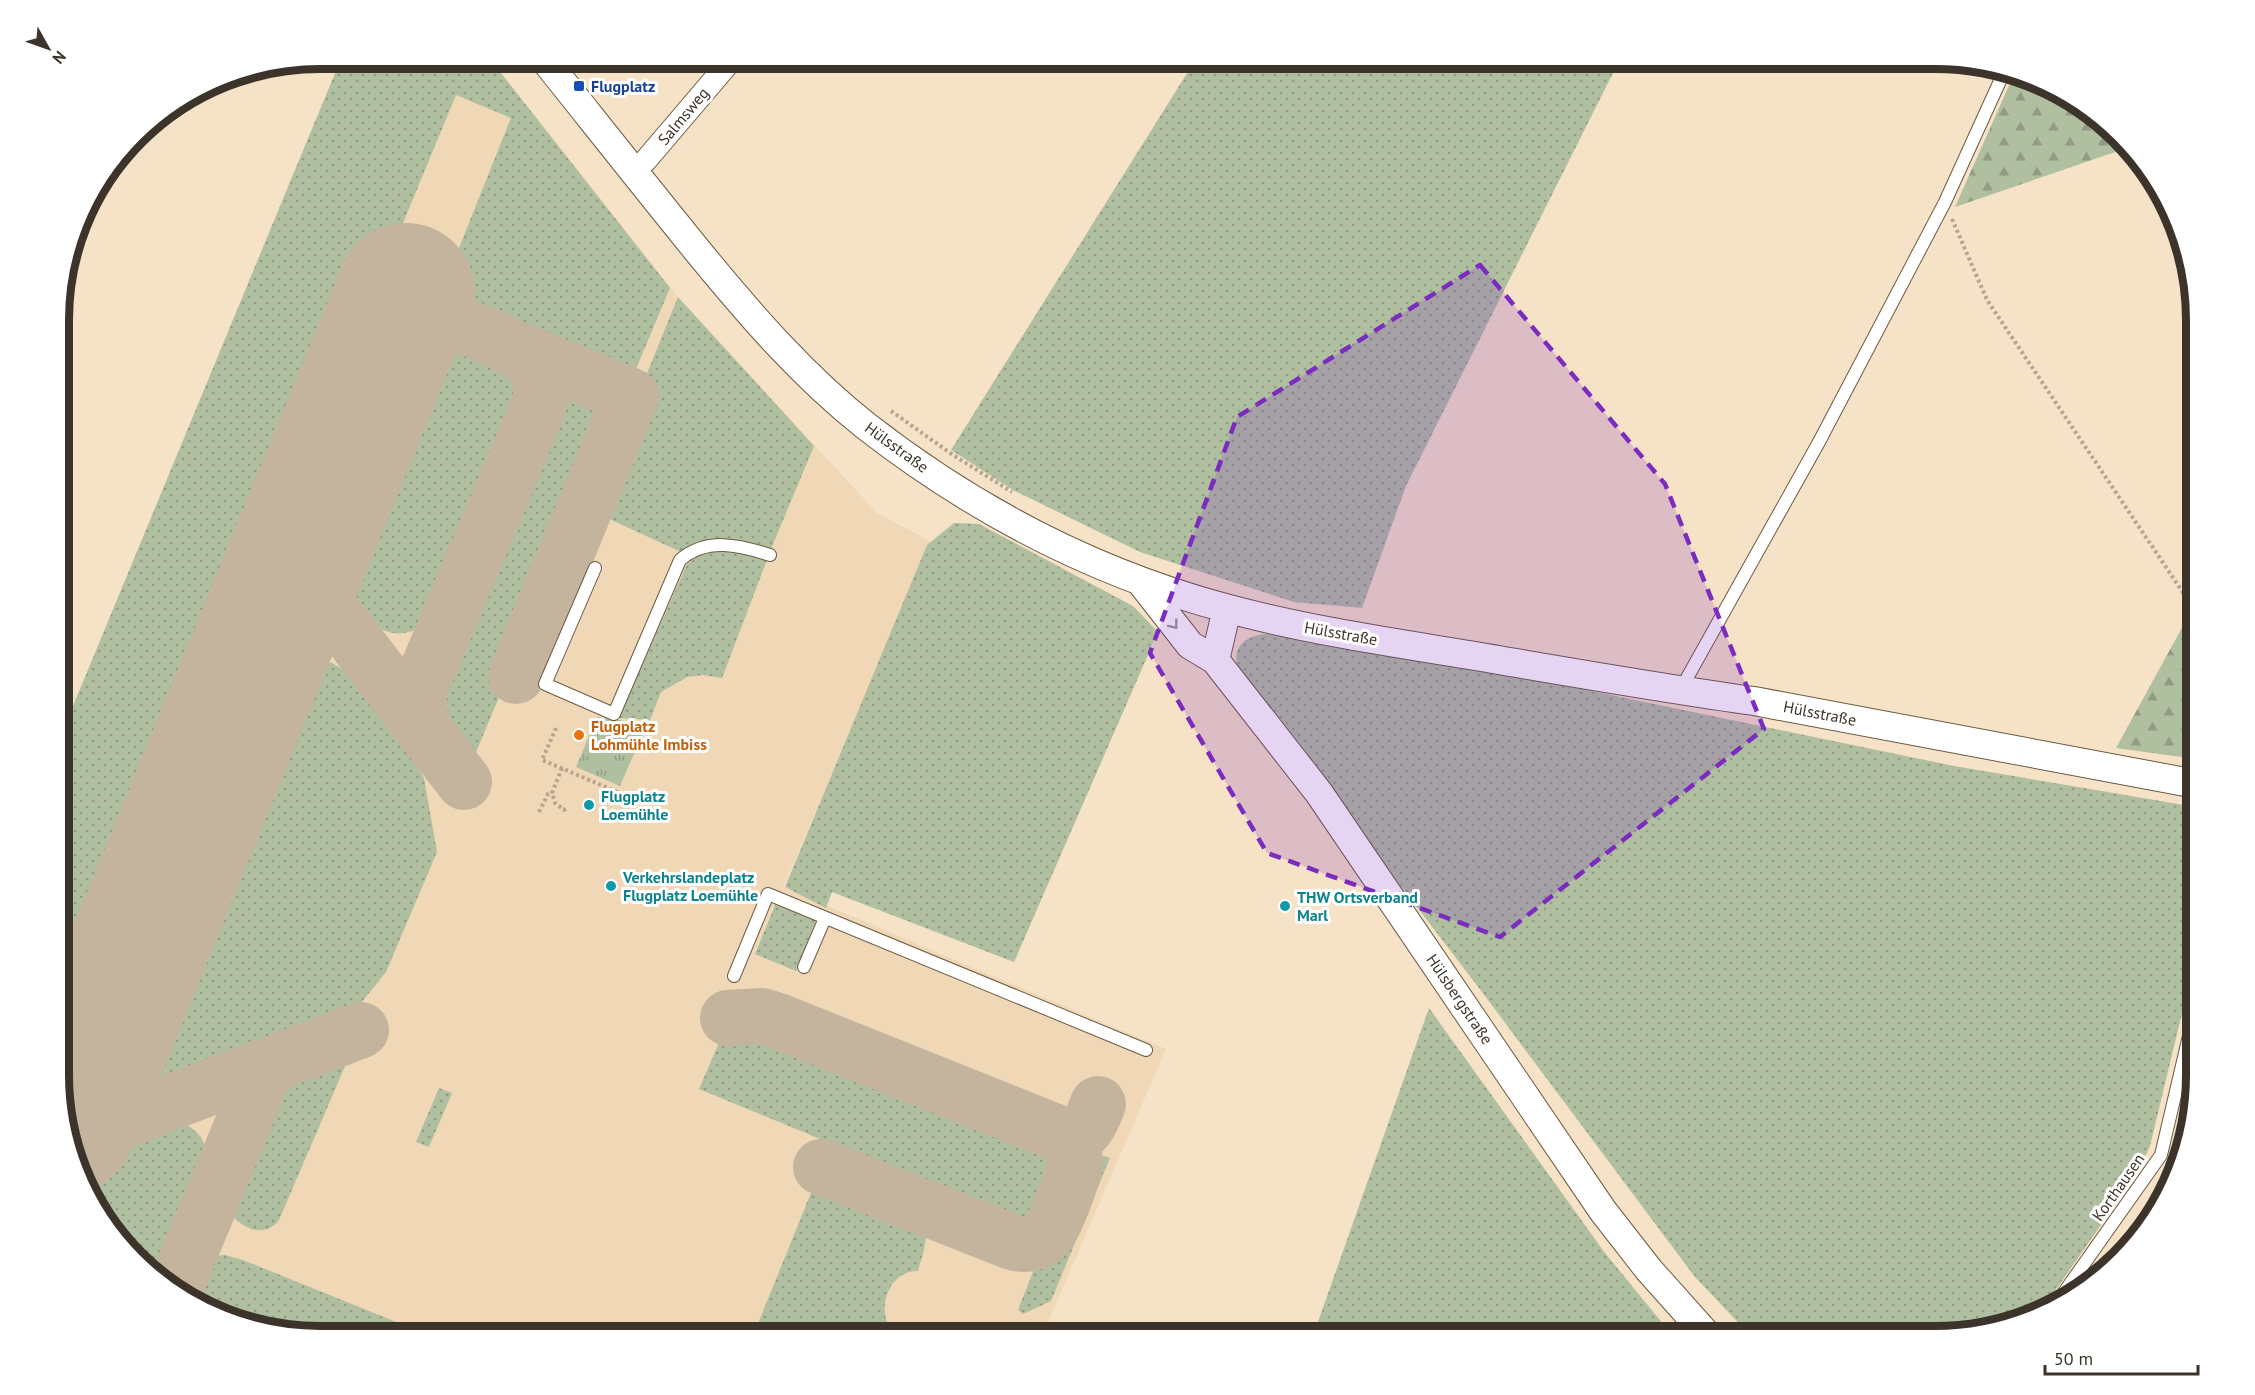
<svg xmlns="http://www.w3.org/2000/svg" width="2255" height="1395" font-family="'PT Sans',sans-serif">
  <style>
    .built { fill: #f0d8b7 }
    .grass { fill: url(#grass-dots) }
    .forest { fill: url(#forest-firs) }
    .park { fill: url(#park-tufts) }
    .lines { fill: none; stroke-linecap: round; stroke-linejoin: round }
    .taxiway { stroke: #c4b49e; stroke-width: 56 }
    .runway { stroke: #c4b49e; stroke-width: 138 }
    .service-casing { stroke: #6b5a43; stroke-width: 14 }
    .minor-casing { stroke: #6b5a43; stroke-width: 24 }
    .tertiary-casing { stroke: #6b5a43; stroke-width: 30 }
    .path { stroke: #b5a590; stroke-width: 4; stroke-dasharray: 3 3; stroke-linecap: butt }
    .service { stroke: #fff; stroke-width: 12 }
    .minor { stroke: #fff; stroke-width: 22 }
    .tertiary { stroke: #fff; stroke-width: 28 }
    .oneway { stroke: #9e9a94 }
    .marked { fill: #7b2cbf; fill-opacity: 0.2; stroke: #7b2cbf; stroke-width: 4.5; stroke-dasharray: 12 8; stroke-linejoin: round }
    .transit-dot { fill: #1a4fb4; stroke: #fff; stroke-width: 2 }
    .food-dot { fill: #e8710a; stroke: #fff; stroke-width: 2 }
    .culture-dot { fill: #0f9aa8; stroke: #fff; stroke-width: 2 }
    .labels { text-anchor: middle; dominant-baseline: central; stroke-width: 6; stroke-linejoin: round; paint-order: stroke }
    .transit-label { font-size: 16px; font-weight: bold; fill: #164399; stroke: #fff; text-anchor: start }
    .street-label { font-size: 16px; fill: #3c342a; stroke: #fff }
    .food-label { font-size: 16px; font-weight: bold; fill: #c56008; stroke: #fff; text-anchor: start }
    .culture-label { font-size: 16px; font-weight: bold; fill: #0d838f; stroke: #fff; text-anchor: start }
    .rim { fill: none; stroke: #3c342a; stroke-width: 8 }
  </style>
  <defs>
    <pattern id="grass-dots" width="8" height="8" patternUnits="userSpaceOnUse" patternTransform="scale(1.5)"><rect width="8" height="8" fill="#afbfa0"/><path d="M2 2h.1M6 6h.1" fill="none" stroke="#909c83" stroke-width="1.8" stroke-linecap="round"/></pattern>
    <pattern id="forest-firs" width="22" height="20" patternUnits="userSpaceOnUse" patternTransform="scale(1.5)"><rect width="22" height="20" fill="#afbfa0"/><path d="M5 1l3.5 6h-7zM16 11l3.5 6h-7z" fill="#909c83"/></pattern>
    <pattern id="park-tufts" width="24" height="20" patternUnits="userSpaceOnUse" patternTransform="scale(1.5)"><rect width="24" height="20" fill="#afbfa0"/><path d="M3 7l-1-3M5 7V3M7 7l1-3M15 17l-1-3M17 17v-4M19 17l1-3" fill="none" stroke="#909c83"/></pattern>
  </defs>
  <rect width="100%" height="100%" fill="#f5e2c7"/>
  <!-- built -->
  <path class="built" d="M341,59H490L678,297L877,513L932,542L783,887L1166,1049L1042,1336H320L252,1327L175,1293L102,1220L61,1108V735Z"/>
  <!-- grass -->
  <path class="grass" d="M341,59H490L670,288L633,376L627,380L437,303L511,118L456,95L61,1050V735Z
    M1196,59H1620L1406,486L1362,608L1294,602L1140,552L1013,490L951,450Z
    M678,297L814,446L771,549C733,538 718,534 681,552L594,512L596,499Z
    M452,339C496,351 533,361 523,415L444,604C427,629 399,645 372,623C364,616 357,606 351,597C340,584 331,573 333,555L409,366C422,348 431,344 452,339Z
    M572,384L611,400L615,403L618,412L474,757C459,736 433,714 435,687L558,391L564,385Z
    M954,523L979,524L1133,606L1158,632L1014,962L832,892L826,908L785,887L927,545Z
    M716,551L747,554L767,560L722,678L703,675L687,677L661,692L650,720L619,718L687,564L700,555Z
    M1266,634L1466,665L1954,766L2196,807V955L2150,1146L2138,1172L2043,1308L1951,1336H1751L1695,1277L1479,988L1240,676C1230,652 1240,636 1266,634Z
    M312,661L332,663L349,673L412,756L424,778L437,852L386,972L357,1008L341,1021L322,1032L200,1079L177,1080L154,1072L138,1055L133,1036L279,683L293,668Z
    M776,903L816,920L796,971L755,954Z
    M1429,1008L1605,1253L1673,1336H1313Z
    M753,1033L767,1036L1048,1149C1069,1169 1052,1202 1039,1224L1023,1231L1014,1230L826,1156L827,1147L820,1139L699,1089L721,1038Z
    M345,1048L350,1053L349,1057L279,1220C263,1241 238,1226 227,1209V1196L273,1083C283,1066 326,1054 345,1048Z
    M439,1088L452,1093L429,1147L416,1142Z
    M159,1119C197,1117 217,1149 206,1183L165,1282L102,1220L81,1163L91,1145Z
    M1104,1156L1110,1158L1051,1301L1023,1314L1018,1310L1040,1254L1048,1252L1058,1243L1088,1166L1092,1160Z
    M817,1178L918,1217C932,1233 923,1253 918,1271C891,1270 877,1305 889,1326C891,1330 897,1333 900,1336H753Z
    M225,1255L243,1260L431,1336H320L252,1327L184,1296C194,1272 196,1257 225,1255Z"/>
  <!-- forest -->
  <path class="forest" d="M2015,72L2080,102L2124,149L1955,207Z
    M2189,615L2196,626V759L2116,748Z"/>
  <!-- park -->
  <path class="park" d="M597,717L647,724L620,786L576,767Z"/>
  <g class="lines">
    <!-- taxiway -->
    <path class="taxiway" d="M378,361C387,344 394,327 413,320C420,318 428,317 436,318C454,320 521,348 532,362C542,375 543,389 539,405L420,688L418,711L425,731
      M306,538C302,554 303,566 310,582L464,782
      M259,652C263,645 267,638 271,631C284,615 309,607 328,615C334,618 339,622 344,626
      M516,676L631,396L518,350
      M728,1018L762,1016L778,1021L1068,1137C1087,1135 1091,1121 1098,1104
      M101,1041C99,1050 95,1059 96,1069C100,1100 128,1111 155,1108L280,1061
      M72,1140L155,1108
      M821,1167L1012,1242C1023,1246 1038,1244 1047,1234C1055,1226 1076,1171 1075,1160C1074,1149 1069,1143 1062,1136
      M174,1291L263,1075L280,1061L361,1030"/>
    <!-- runway -->
    <path class="runway" d="M67,1124L406,292"/>
    <defs>
      <path id="service" d="M595,568L545,684L614,714L680,560C707,537 739,545 770,555
        M1683,691L1687,678L1819,442L1945,202L2005,70
        M804,967L825,918
        M734,976L768,894L1146,1050
        M2055,1305L2161,1155L2196,1006"/>
      <path id="minor" d="M633,173L646,160L732,59"/>
      <path id="tertiary" d="M544,59C596,124 648,190 701,255C751,316 804,377 866,426C974,510 1097,574 1229,609C1308,630 1389,642 1469,655C1564,671 1659,688 1754,701L2196,784
        M1140,581L1190,645L1215,660L1319,793L1603,1211L1649,1270L1708,1336
        M1215,660L1227,609"/>
    </defs>
    <!-- service casing -->
    <use href="#service" class="service-casing"/>
    <!-- minor casing -->
    <use href="#minor" class="minor-casing"/>
    <!-- tertiary casing -->
    <use href="#tertiary" class="tertiary-casing"/>
    <!-- path -->
    <path class="path" d="M1952,219L1987,300L2196,612
      M891,411L953,455L1012,492
      M556,728L542,760L646,804
      M562,768L552,793L555,803L564,810L566,808
      M539,812L548,794L552,793"/>
    <!-- service -->
    <use href="#service" class="service"/>
    <!-- minor -->
    <use href="#minor" class="minor"/>
    <!-- tertiary -->
    <use href="#tertiary" class="tertiary"/>
  </g>
  <!-- one-way arrows -->
  <defs><path id="oneway-chevron" d="M-2-3.5L2.5 0L-2 3.5" fill="none" stroke-width="1.6" stroke-linecap="round" stroke-linejoin="round" transform="scale(1.5)"/></defs>
  <use class="oneway" href="#oneway-chevron" transform="translate(1174 625) rotate(52)"/>
  <!-- marked area -->
  <path class="marked" d="M1480,265L1665,484L1764,729L1500,937L1267,853L1150,653L1237,417Z"/>
  <!-- markers -->
  <rect class="transit-dot" x="573" y="80" width="12" height="12" rx="3"/>
  <circle class="food-dot" cx="579" cy="735" r="6"/>
  <g class="culture-dot">
    <circle cx="589" cy="805" r="6"/>
    <circle cx="611" cy="886" r="6"/>
    <circle cx="1285" cy="906" r="6"/>
  </g>
  <g class="labels">
    <!-- transit labels -->
    <g class="transit-label">
      <text x="591" y="86">Flugplatz</text>
    </g>
    <!-- street labels -->
    <g class="street-label">
      <text transform="translate(683 116) rotate(-50)">Salmsweg</text>
      <text transform="translate(897 447) rotate(36)">Hülsstraße</text>
      <text transform="translate(1341 633) rotate(10)">Hülsstraße</text>
      <text transform="translate(1820 713) rotate(11)">Hülsstraße</text>
      <text transform="translate(1460 999) rotate(56)">Hülsbergstraße</text>
      <text transform="translate(2118 1187) rotate(-55)">Korthausen</text>
    </g>
    <!-- food labels -->
    <g class="food-label">
      <text x="591" y="726">Flugplatz<tspan x="591" dy="18">Lohmühle Imbiss</tspan></text>
    </g>
    <!-- culture labels -->
    <g class="culture-label">
      <text x="601" y="796">Flugplatz<tspan x="601" dy="18">Loemühle</tspan></text>
      <text x="623" y="877">Verkehrslandeplatz<tspan x="623" dy="18">Flugplatz Loemühle</tspan></text>
      <text x="1297" y="897">THW Ortsverband<tspan x="1297" dy="18">Marl</tspan></text>
    </g>
  </g>
  <!-- crop -->
  <path d="M0 0H2255V1395H0ZM320 69H1935A251 251 0 0 1 2186 320V1075A251 251 0 0 1 1935 1326H320A251 251 0 0 1 69 1075V320A251 251 0 0 1 320 69Z" fill="#fff" fill-rule="evenodd"/>
  <path class="rim" d="M320 69H1935A251 251 0 0 1 2186 320V1075A251 251 0 0 1 1935 1326H320A251 251 0 0 1 69 1075V320A251 251 0 0 1 320 69Z"/>
  <!-- north arrow -->
  <g transform="translate(48 48) rotate(130)" stroke="#ffffff" stroke-width="4.5" paint-order="stroke">
  <path d="M0-4.5L10 22L0 15L-10 22Z" fill="#3c342a"/>
  <text y="-9" font-size="16" font-weight="bold" text-anchor="middle" fill="#3c342a">N</text>
  </g>
  <!-- scale -->
  <path d="M2045 1365v9h153v-9" fill="none" stroke="#3c342a" stroke-width="3"/>
  <text x="2054" y="1365" font-size="18" fill="#3c342a" stroke="#ffffff" stroke-width="4.5" paint-order="stroke">50 m</text>
</svg>
